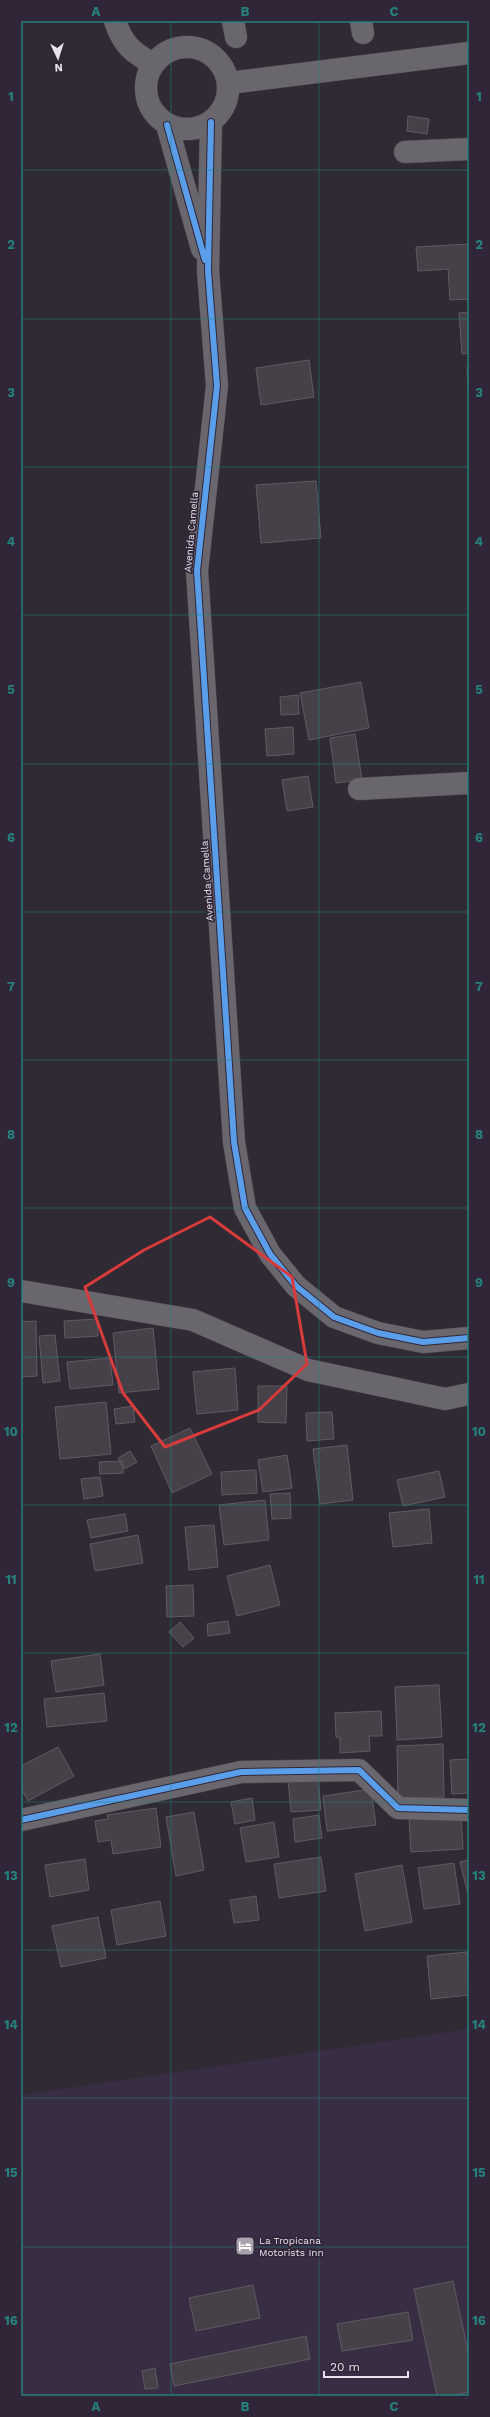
<svg xmlns="http://www.w3.org/2000/svg" width="490" height="2417" font-family="'Work Sans',sans-serif">
  <style>
    .built { fill: #392d43 }
    .building { fill: #464149; stroke: #5f5a63 }
    .lines { fill: none; stroke-linecap: round; stroke-linejoin: round }
    .street-casing { stroke: #4e4851; stroke-width: 23 }
    .street { stroke: #6a666e; stroke-width: 22 }
    .cycleway-casing { stroke: #302637; stroke-width: 8 }
    .cycleway { stroke: #5a9eea; stroke-width: 6 }
    .marked { fill: none; stroke: #d83b3c; stroke-width: 3; stroke-linejoin: round }
    .grid { fill: none; stroke: #25817b; stroke-width: 1; stroke-opacity: 0.55 }
    .labels { text-anchor: middle; dominant-baseline: central; stroke-width: 3.5; stroke-linejoin: round; paint-order: stroke }
    .street-label { font-size: 10px; fill: #e9e2ee; stroke: #302637 }
    .poi-label { font-size: 10px; fill: #e9e2ee; stroke: #302637; text-anchor: start }
    .neatline { fill: none; stroke: #25817b; stroke-width: 1.5 }
    .grid-label { font-size: 13px; text-anchor: middle; font-weight: bold; fill: #25817b }
  </style>
  <rect width="100%" height="100%" fill="#2f2a33"/>
  <!-- built -->
  <path class="built" d="M469,2029V2396H21V2095Z"/>
  <!-- building -->
  <path class="building" d="M408,116L429,119L427,134L407,131Z
    M469,244V299L450,300L448,269L418,271L416,247Z
    M469,312V353L462,354L459,313Z
    M309,360L314,397L261,405L256,368Z
    M467,367H469V399Z
    M316,481L321,538L261,543L256,485Z
    M361,682L369,728L309,740L300,693Z
    M298,695L299,714L281,715L280,697Z
    M293,727L294,754L267,756L265,729Z
    M355,734L362,780L336,783L330,738Z
    M308,776L313,807L287,811L282,780Z
    M97,1319L98,1336L65,1338L64,1321Z
    M36,1321L37,1376L21,1377V1322Z
    M153,1328L159,1389L119,1393L113,1333Z
    M55,1335L60,1381L43,1383L39,1336Z
    M110,1358L113,1385L70,1389L67,1362Z
    M235,1368L238,1410L197,1414L193,1372Z
    M258,1386H287L286,1423L258,1422Z
    M106,1402L111,1454L60,1459L55,1407Z
    M133,1406L135,1422L116,1424L114,1409Z
    M332,1412L334,1439L307,1441L306,1413Z
    M190,1428L212,1474L172,1493L151,1446Z
    M347,1445L353,1500L320,1504L313,1449Z
    M130,1451L137,1462L124,1469L118,1458Z
    M287,1455L292,1488L263,1492L258,1460Z
    M123,1461V1473L100,1474L99,1462Z
    M256,1470L257,1493L222,1495L221,1472Z
    M439,1471L445,1497L403,1506L397,1480Z
    M100,1477L103,1496L84,1499L81,1479Z
    M290,1493L291,1518L272,1519L270,1494Z
    M265,1500L269,1540L224,1545L219,1505Z
    M429,1509L432,1543L393,1547L389,1513Z
    M125,1514L128,1531L91,1538L87,1520Z
    M214,1525L218,1567L189,1570L185,1527Z
    M138,1535L143,1563L95,1571L90,1544Z
    M270,1565L280,1605L237,1616L227,1576Z
    M193,1585L194,1616L167,1617L166,1586Z
    M228,1621L230,1633L208,1636L207,1624Z
    M180,1622L194,1638L183,1647L169,1632Z
    M100,1654L104,1685L56,1692L51,1661Z
    M439,1685L442,1737L397,1740L395,1687Z
    M104,1693L107,1721L47,1727L44,1699Z
    M381,1711L382,1736H369L370,1751L340,1753V1738L336,1737L335,1713Z
    M443,1744L444,1797L398,1798L397,1746Z
    M58,1747L74,1776L28,1801L21,1788V1766Z
    M469,1759V1793L452,1794L450,1760Z
    M318,1777L321,1810L291,1812L288,1780Z
    M371,1789L376,1825L327,1831L323,1796Z
    M252,1798L255,1820L235,1824L231,1802Z
    M156,1808L161,1847L113,1854L111,1840L98,1842L95,1821L108,1819L107,1815Z
    M194,1812L204,1870L176,1876L166,1817Z
    M461,1814L463,1849L411,1852L409,1817Z
    M319,1815L322,1838L295,1842L293,1819Z
    M274,1822L279,1857L246,1862L240,1828Z
    M321,1857L326,1891L279,1898L274,1864Z
    M85,1859L89,1890L50,1897L45,1865Z
    M469,1860V1898L460,1862Z
    M454,1863L460,1904L424,1909L418,1868Z
    M402,1865L412,1922L365,1931L355,1874Z
    M256,1896L259,1920L234,1923L230,1900Z
    M160,1901L166,1936L117,1945L111,1910Z
    M98,1917L106,1958L61,1967L52,1926Z
    M467,1952L469,1995L431,1999L427,1956Z
    M453,2281L469,2356V2392L450,2396H437L414,2289Z
    M253,2285L260,2318L196,2331L189,2298Z
    M408,2312L413,2340L342,2351L337,2324Z
    M306,2336L310,2359L174,2386L170,2364Z
    M155,2368L158,2388L145,2389L142,2371Z"/>
  <g class="lines">
    <defs>
      <path id="street" d="M115,21C123,45 132,52 153,64
        M233,21L236,37
        M361,21L363,33
        M146 88a41 41 0 1 1 82 0a41 41 0 1 1-82 0Z
        M229,83L469,53
        M211,122L208,271L217,386L197,571L234,1142L245,1208L270,1254L296,1286L334,1317L378,1333L423,1342L469,1338
        M167,125L202,249
        M405,152L469,149
        M359,789L469,783
        M21,1291L193,1320L308,1370L445,1399L469,1394
        M21,1820L241,1772L359,1770L398,1808L469,1810"/>
    </defs>
    <!-- street casing -->
    <use href="#street" class="street-casing"/>
    <!-- street -->
    <use href="#street" class="street"/>
    <defs>
      <path id="cycleway" d="M211,122L208,271L217,386L197,571L234,1142L245,1208L270,1254L296,1286L334,1317L378,1333L423,1342L469,1338
        M167,125L205,260
        M21,1820L241,1772L359,1770L398,1808L469,1810"/>
    </defs>
    <!-- cycleway casing -->
    <use href="#cycleway" class="cycleway-casing"/>
    <!-- cycleway -->
    <use href="#cycleway" class="cycleway"/>
  </g>
  <!-- marked area -->
  <path class="marked" d="M210,1217L292,1277L307,1364L259,1410L165,1447L123,1393L85,1287L144,1250Z"/>
  <!-- grid -->
  <path class="grid" d="M171,21V2396M319,21V2396M21,170H469M21,319H469M21,467H469M21,615H469M21,764H469M21,912H469M21,1060H469M21,1208H469M21,1357H469M21,1505H469M21,1653H469M21,1802H469M21,1950H469M21,2098H469M21,2247H469"/>
  <!-- icons -->
  <defs>
    <symbol id="hotel-square" viewBox="-11 -11 22 22"><rect x="-9" y="-9" width="18" height="18" rx="4" fill="#a8a2ad" stroke="#302637"/><path d="M-6-4.5h1.5V1H6V5H4.5V3h-9V5H-6ZM-4 0a1.8 1.8 0 1 1 3.6 0ZM.5 0V-2.5h3Q6-2.5 6 0Z" fill="#fff"/></symbol>
  </defs>
  <g fill-rule="evenodd">
    <use href="#hotel-square" x="234" y="2235" width="22" height="22"/>
  </g>
  <g class="labels">
    <!-- street labels -->
    <g class="street-label">
      <text transform="translate(191 532) rotate(-85)">Avenida Camella</text>
      <text transform="translate(207 881) rotate(-94)">Avenida Camella</text>
    </g>
    <!-- poi labels -->
    <g class="poi-label">
      <text x="259" y="2240">La Tropicana<tspan x="259" dy="12">Motorists Inn</tspan></text>
    </g>
  </g>
  <!-- border -->
  <rect width="490" height="2417" fill="none" stroke="#302637" stroke-width="44"/>
  <!-- north arrow -->
  <g transform="translate(58 58) rotate(176)" stroke="#302637" stroke-width="3" paint-order="stroke">
  <path d="M0-3L7 15L0 10L-7 15Z" fill="#e9e2ee"/>
  <text y="-6" font-size="11" font-weight="bold" text-anchor="middle" fill="#e9e2ee">N</text>
  </g>
  <!-- scale -->
  <path d="M324 2371v6h84v-6" fill="none" stroke="#e9e2ee" stroke-width="2"/>
  <text x="330" y="2371" font-size="12" fill="#e9e2ee" stroke="#302637" stroke-width="3" paint-order="stroke">20 m</text>
  <rect x="22" y="22" width="446" height="2373" class="neatline"/>
  <g class="grid-label">
    <text x="96" y="16">A</text>
    <text x="245" y="16">B</text>
    <text x="394" y="16">C</text>
    <text x="11" y="101">1</text>
    <text x="479" y="101">1</text>
    <text x="11" y="249">2</text>
    <text x="479" y="249">2</text>
    <text x="11" y="397">3</text>
    <text x="479" y="397">3</text>
    <text x="11" y="546">4</text>
    <text x="479" y="546">4</text>
    <text x="11" y="694">5</text>
    <text x="479" y="694">5</text>
    <text x="11" y="842">6</text>
    <text x="479" y="842">6</text>
    <text x="11" y="991">7</text>
    <text x="479" y="991">7</text>
    <text x="11" y="1139">8</text>
    <text x="479" y="1139">8</text>
    <text x="11" y="1287">9</text>
    <text x="479" y="1287">9</text>
    <text x="11" y="1436">10</text>
    <text x="479" y="1436">10</text>
    <text x="11" y="1584">11</text>
    <text x="479" y="1584">11</text>
    <text x="11" y="1732">12</text>
    <text x="479" y="1732">12</text>
    <text x="11" y="1880">13</text>
    <text x="479" y="1880">13</text>
    <text x="11" y="2029">14</text>
    <text x="479" y="2029">14</text>
    <text x="11" y="2177">15</text>
    <text x="479" y="2177">15</text>
    <text x="11" y="2325">16</text>
    <text x="479" y="2325">16</text>
    <text x="96" y="2411">A</text>
    <text x="245" y="2411">B</text>
    <text x="394" y="2411">C</text>
  </g>
</svg>
